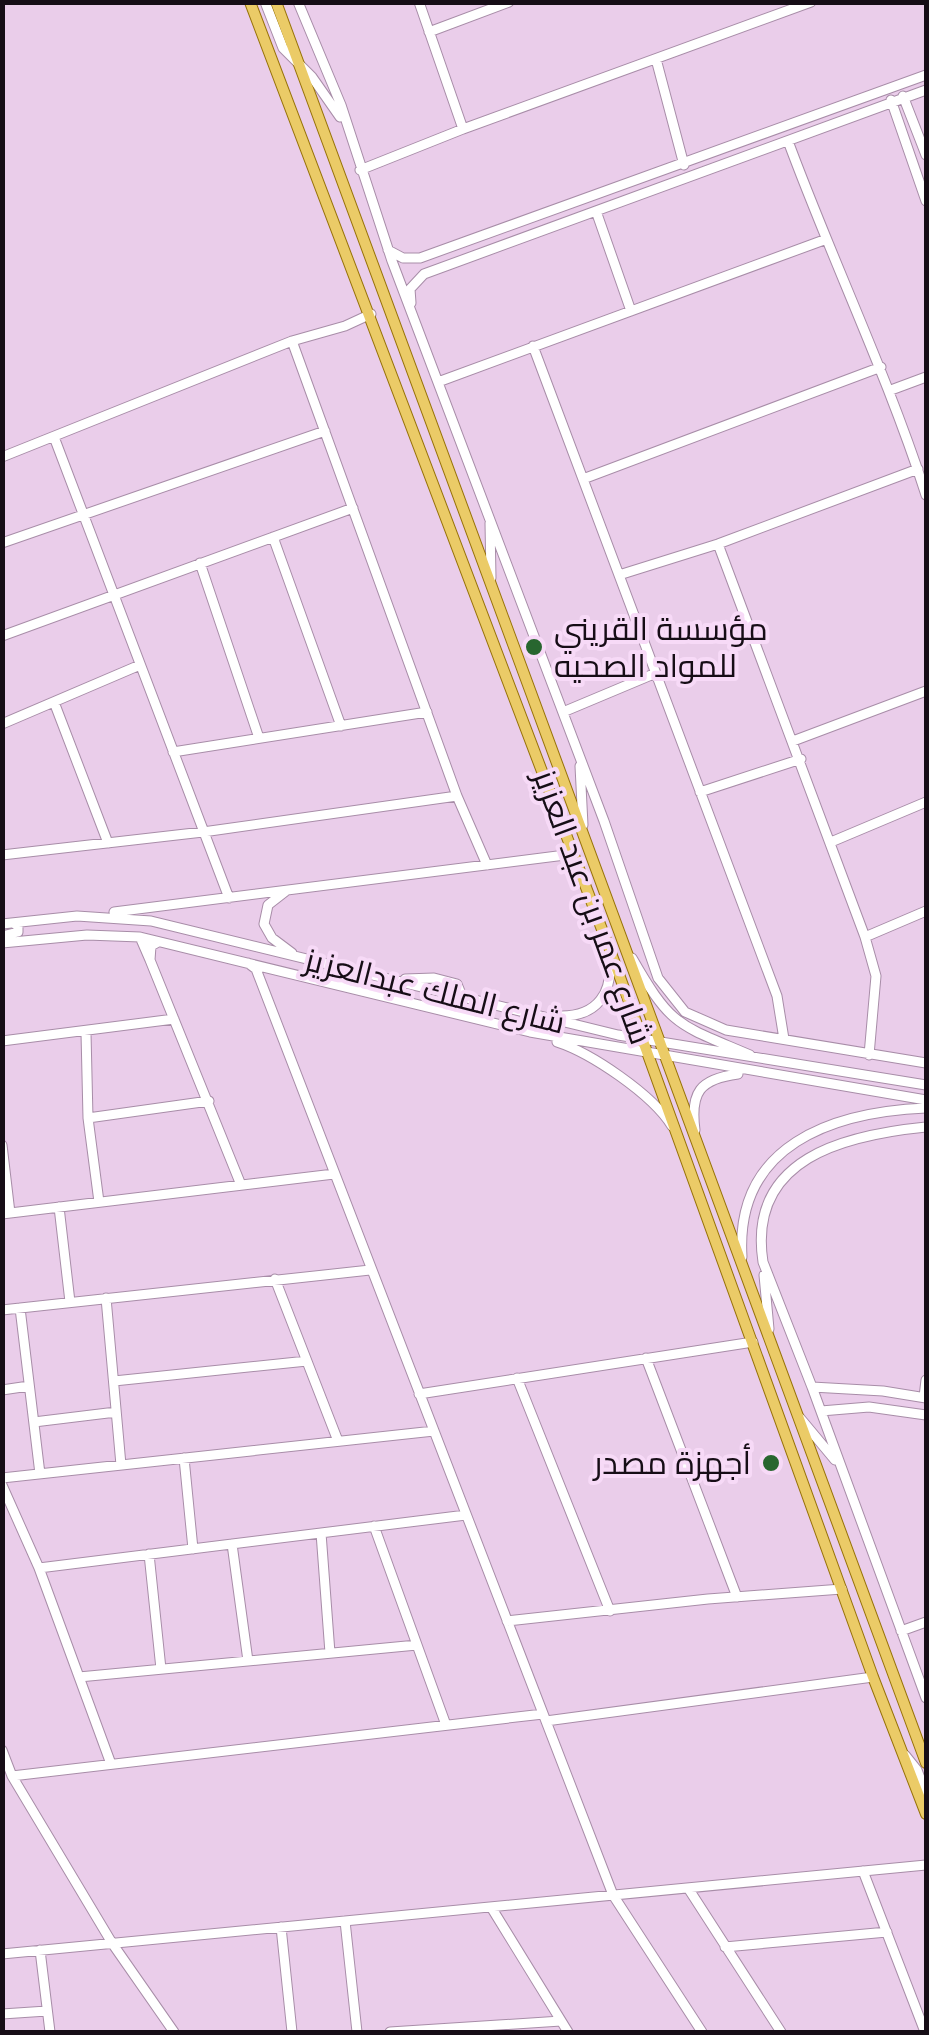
<svg xmlns="http://www.w3.org/2000/svg" width="929" height="2035" font-family="'Roboto Serif',Cairo,serif">
  <style>
    .lines { fill: none; stroke-linecap: round; stroke-linejoin: round }
    .minor-casing { stroke: #a88da8; stroke-width: 11 }
    .major-casing { stroke: #977209; stroke-width: 12 }
    .minor { stroke: #fff; stroke-width: 9 }
    .major { stroke: #ebcb67; stroke-width: 10 }
    .poi-dot { fill: #28662f; stroke: #f7daf7; stroke-width: 4 }
    .labels { text-anchor: middle; dominant-baseline: central; stroke-width: 8; stroke-linejoin: round; paint-order: stroke }
    .poi-label { font-size: 32px; fill: #160d16; stroke: #f7daf7; text-anchor: start }
    .street-label { font-size: 32px; fill: #160d16; stroke: #f7daf7 }
  </style>
  <rect width="100%" height="100%" fill="#eacdea"/>
  <g class="lines">
    <defs>
      <path id="minor" d="M265,2L283,48L312,77L340,117
        M298,2L341,105L392,261L604,821L658,978L685,1012L726,1030L926,1063
        M419,2L463,129
        M429,32L509,2
        M656,59L684,165
        M903,96L926,155
        M891,100L926,201
        M788,141C832,260 887,374 926,495
        M360,170L463,129L811,2
        M596,211L631,311
        M388,250L403,258H420L926,75
        M411,303L410,289L424,274L926,90
        M292,341L457,796L487,865
        M533,346L777,996L784,1039
        M438,382L824,240
        M891,390L926,377
        M54,437L229,898
        M2,457L292,341L345,326L371,314
        M583,479L881,367
        M490,523L491,578
        M273,537L341,726
        M2,543L325,431
        M718,544L865,937L876,976L869,1055
        M200,563L259,738
        M619,575L718,544L918,469
        M2,636L353,508
        M54,702L108,843
        M563,712L656,673
        M2,724L140,665
        M793,741L926,691
        M173,752L427,712
        M580,766L583,825
        M700,792L801,759
        M831,842L926,802
        M2,855L203,832L457,796
        M286,891L268,905L264,924L272,938L292,953
        M114,912L573,854
        M2,924L77,916L151,921L618,1035L926,1085
        M2,936L18,932V926L13,923
        M140,937L150,960L151,946L158,942
        M865,937L926,911
        M2,943L87,935L140,937L530,1032L926,1100
        M632,958C672,1028 678,1024 750,1055
        M150,960L241,1185
        M248,963L256,969L613,1895L702,2032
        M405,979L434,978L457,984L461,994C457,1006 447,1006 437,1004
        M559,1016C598,1017 614,992 609,956
        M86,1033L88,1118L209,1101
        M2,1041L174,1019
        M557,1042C591,1053 652,1094 672,1126
        M88,1118L99,1202
        M926,1127C845,1135 747,1158 763,1262L812,1387L926,1698
        M695,1130C690,1092 700,1079 738,1074
        M2,1145L10,1213
        M59,1207L70,1302
        M2,1214L334,1174
        M742,1257C735,1145 832,1112 926,1108
        M764,1275L769,1329
        M275,1279L338,1441
        M106,1298L121,1465
        M20,1308L40,1474
        M2,1310L370,1270
        M646,1358L737,1597
        M517,1378L610,1611
        M114,1381L307,1361
        M812,1387L883,1391L926,1398
        M2,1390L29,1386
        M419,1394L753,1342
        M924,1397L926,1380
        M821,1411L869,1407L926,1415
        M800,1418L835,1460
        M34,1422L116,1412
        M184,1458L193,1549
        M2,1478L434,1431
        M2,1485L39,1568L111,1764
        M374,1526L446,1725
        M321,1533L330,1653
        M232,1544L248,1661
        M149,1554L161,1669
        M39,1568L466,1515
        M507,1621L708,1599L842,1589
        M901,1631L926,1622
        M79,1677L417,1645
        M546,1721L873,1677
        M2,1750L12,1776L112,1943L174,2032
        M905,1755L917,1770L926,1794
        M12,1776L543,1714
        M863,1871L925,2032
        M688,1888L781,2032
        M491,1907L568,2032
        M345,1921L357,2032
        M281,1927L292,2032
        M725,1947L887,1932
        M40,1950L50,2032
        M2,1954L926,1865
        M2,2014L47,2011
        M390,2032L561,2021"/>
      <path id="major" d="M250,2L617,969L873,1677L926,1814
        M276,2L926,1763"/>
    </defs>
    <!-- minor casing -->
    <use href="#minor" class="minor-casing"/>
    <!-- major casing -->
    <use href="#major" class="major-casing"/>
    <!-- minor -->
    <use href="#minor" class="minor"/>
    <!-- major -->
    <use href="#major" class="major"/>
  </g>
  <!-- markers -->
  <g class="poi-dot">
    <circle cx="534" cy="647" r="10"/>
    <circle cx="771" cy="1463" r="10"/>
  </g>
  <g class="labels">
    <!-- poi labels -->
    <g class="poi-label">
      <text x="554" y="629">مؤسسة القريني<tspan x="554" dy="37">للمواد الصحيه</tspan></text>
      <text x="751" y="1463" text-anchor="end">أجهزة مصدر</text>
    </g>
    <!-- street labels -->
    <g class="street-label">
      <text transform="translate(593 907) rotate(70)">شارع عمر بن عبد العزيز</text>
      <text transform="translate(435 991) rotate(14)">شارع الملك عبدالعزيز</text>
    </g>
  </g>
  <!-- border -->
  <rect width="929" height="2035" fill="none" stroke="#160d16" stroke-width="10"/>
</svg>
